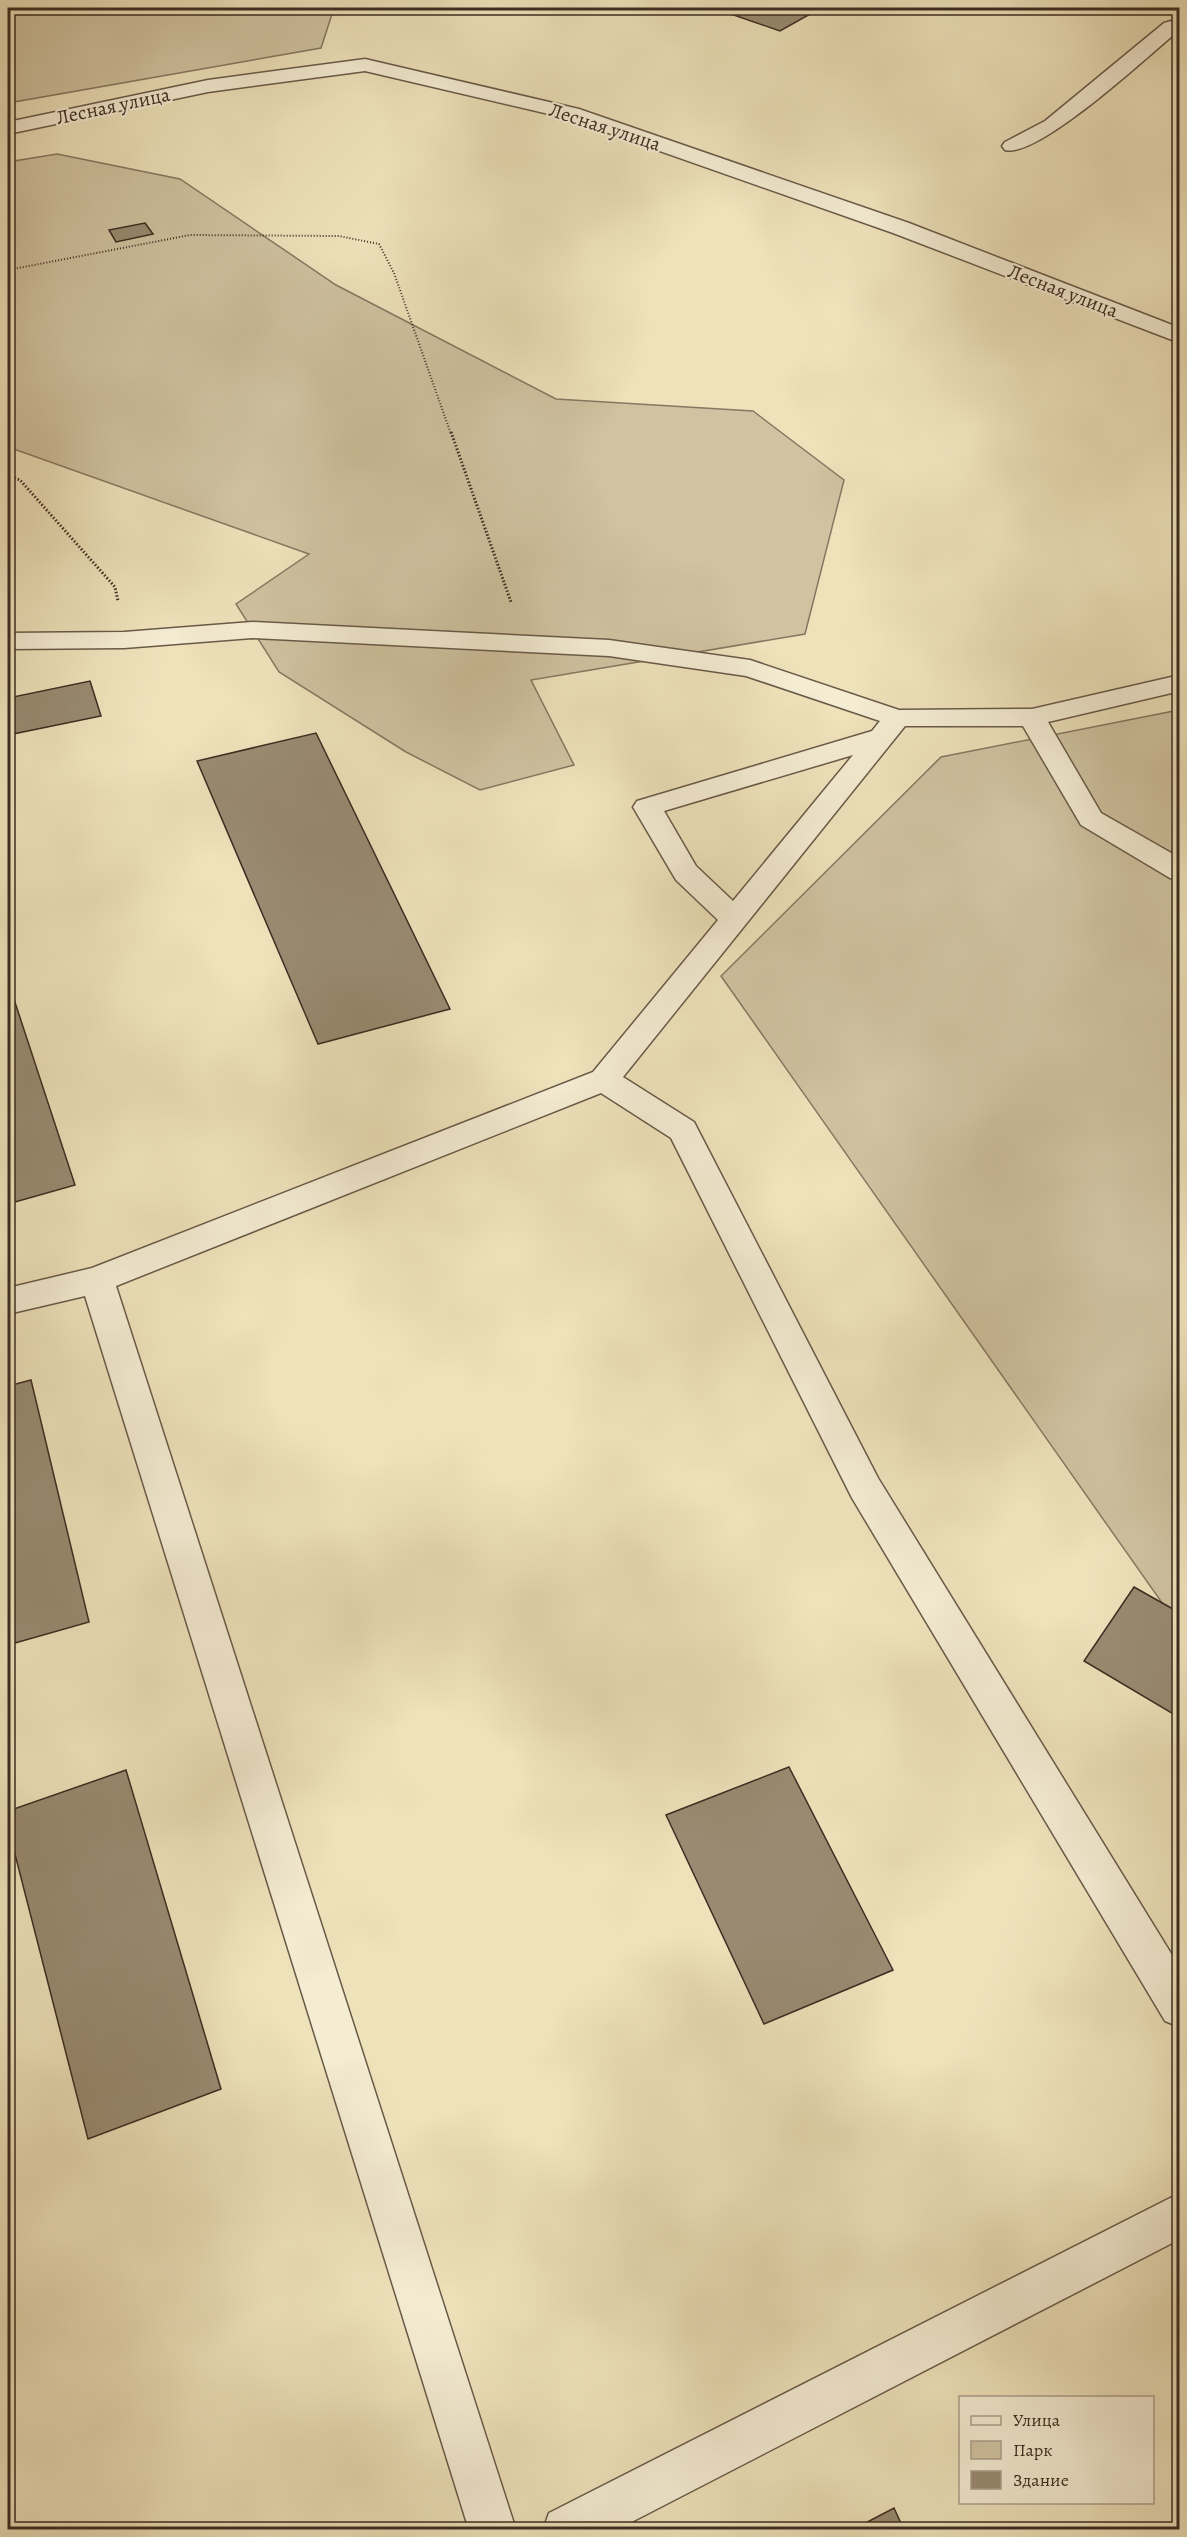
<svg xmlns="http://www.w3.org/2000/svg" width="1187" height="2537" font-family="Alegreya,serif">
  <style>
    .green { fill: #d0c3a1; stroke: #867862; stroke-width: 1.5 }
    .building { fill: #998b72; stroke: #3d2c22; stroke-width: 1.5 }
    .lines { fill: none; stroke-linecap: round; stroke-linejoin: round }
    .service-casing { stroke: #695a48; stroke-width: 3 }
    .minor-casing { stroke: #695a48; stroke-width: 3 }
    .path-far1 { stroke: #3d2c22; stroke-width: 2; stroke-dasharray: 1 2; stroke-linecap: butt }
    .path { stroke: #3d2c22; stroke-width: 3; stroke-dasharray: 1.5 2; stroke-linecap: butt }
    .service { fill: #f4ecd3; fill-rule: evenodd }
    .minor { fill: #f4ecd3; fill-rule: evenodd }
    .labels { text-anchor: middle; dominant-baseline: central; stroke-width: 4.5; stroke-linejoin: round; paint-order: stroke }
    .far-street-label { font-size: 20px; fill: #3d2c22; stroke: #f4ecd3 }
  </style>
  <rect width="100%" height="100%" fill="#eee2bb"/>
  <filter id="stains"><feTurbulence type="fractalNoise" baseFrequency=".00333" numOctaves="4"/><feColorMatrix values="0 0 0 0 .2 0 0 0 0 .09 0 0 0 0 .02 0 0 0 .5 -.17"/></filter>
  <radialGradient id="worn" r=".72"><stop offset=".6" stop-color="#630" stop-opacity="0"/><stop offset="1" stop-color="#630" stop-opacity=".3"/></radialGradient>
  <!-- green -->
  <path class="green" d="M8,8H334L321,48L8,103Z
    M57,154L180,179L336,285L556,399L753,411L844,480L805,634L531,680L574,765L480,790L406,752L279,672L236,604L309,554L8,447V162Z
    M1179,710V1627L721,976L941,757Z"/>
  <!-- building -->
  <path class="building" d="M742,8H821L780,31L731,14Z
    M145,223L153,234L116,242L109,230Z
    M90,681L101,716L8,735V698Z
    M316,733L450,1009L318,1044L197,761Z
    M8,981L75,1185L8,1204Z
    M31,1380L89,1622L8,1645V1386Z
    M1134,1587L1180,1613V1718L1084,1661Z
    M789,1767L893,1970L764,2024L666,1815Z
    M126,1770L221,2089L88,2139L8,1827V1811Z
    M894,2508L904,2530H852Z"/>
  <g class="lines">
    <defs>
      <path id="service" d="M1171,21L1178,23V31C1149,55 1038,159 1005,150L1002,146L1005,142L1045,121L1164,23Z
        M252,622L609,640L750,660L899,710L1032,709L1180,675V691L1048,722L1101,813L1180,858V880L1170,878L1081,825L1023,726H905L623,1077L694,1122L878,1478L1180,1968V2027L1165,2021L852,1498L671,1138L601,1093L116,1286L516,2530H469L85,1296L8,1314V1288L92,1268L593,1072L718,920L676,880L633,807L637,801L872,731L880,721L746,676L609,656L252,638L124,648L8,649V633L124,632ZM853,755L733,901L696,866L664,811Z
        M1180,2193V2239L616,2530H543L549,2513Z"/>
      <path id="minor" d="M365,59L579,109L909,223L1180,328V343L893,233L566,118L365,71L208,92L8,134V122L208,80Z"/>
    </defs>
    <!-- service casing -->
    <use href="#service" class="service-casing"/>
    <!-- minor casing -->
    <use href="#minor" class="minor-casing"/>
    <!-- path-far1 -->
    <path class="path-far1" d="M8,270L190,235L339,236L379,244L394,273L451,434"/>
    <!-- path -->
    <path class="path" d="M451,432L511,602
      M8,475L20,480L115,587L118,601"/>
    <!-- service -->
    <use href="#service" class="service"/>
    <!-- minor -->
    <use href="#minor" class="minor"/>
  </g>
  <g class="labels">
    <!-- far-street labels -->
    <g class="far-street-label">
      <text transform="translate(113 106) rotate(-12)">Лесная улица</text>
      <text transform="translate(605 127) rotate(18)">Лесная улица</text>
      <text transform="translate(1063 291) rotate(21)">Лесная улица</text>
    </g>
  </g>
  <!-- margin -->
  <rect width="1187" height="2537" fill="none" stroke="#eee2bb" stroke-width="30"/>
  <rect x="9" y="9" width="1169" height="2519" fill="none" stroke="#3d2c22" stroke-width="3"/>
  <rect x="15" y="15" width="1157" height="2507" fill="none" stroke="#3d2c22" stroke-width="1.5"/>
  <!-- legend -->
  <rect x="959" y="2396" width="195" height="108" fill="#f4ecd3" stroke="#ab9f8c" stroke-width="1.5"/>
  <rect x="971" y="2416" width="30" height="9" fill="#f4ecd3" stroke="#ab9f8c" stroke-width="1.5"/>
  <text x="1013" y="2426" font-size="18" fill="#3d2c22">Улица</text>
  <rect x="971" y="2441" width="30" height="18" fill="#d0c3a1" stroke="#ab9f8c" stroke-width="1.5"/>
  <text x="1013" y="2456" font-size="18" fill="#3d2c22">Парк</text>
  <rect x="971" y="2471" width="30" height="18" fill="#998b72" stroke="#ab9f8c" stroke-width="1.5"/>
  <text x="1013" y="2486" font-size="18" fill="#3d2c22">Здание</text>
  <rect width="100%" height="100%" filter="url(#stains)"/>
  <rect width="100%" height="100%" fill="url(#worn)"/>
</svg>
